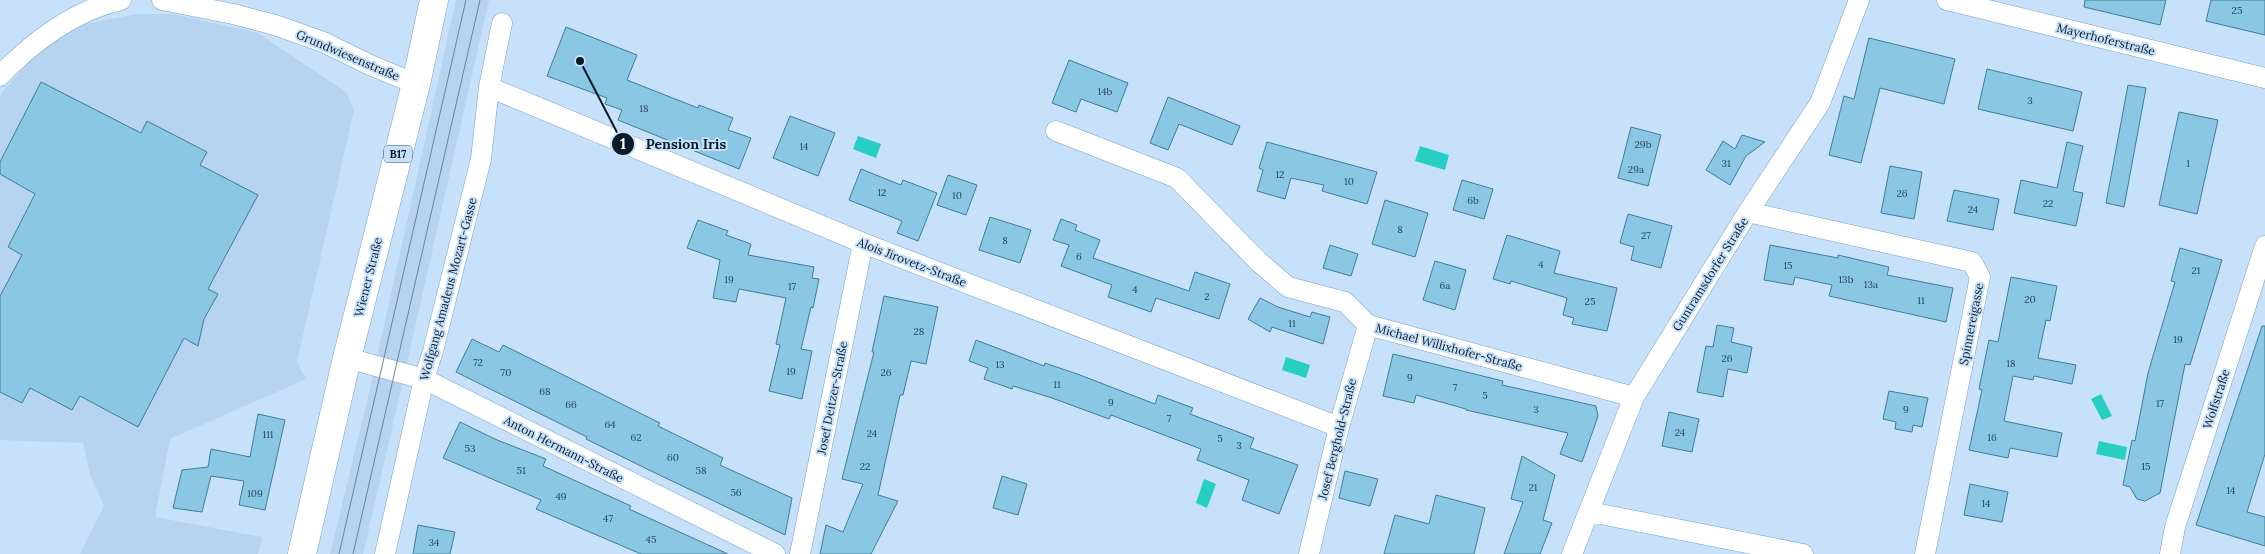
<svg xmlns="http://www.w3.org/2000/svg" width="2265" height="554" font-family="Lora,serif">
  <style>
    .built { fill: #b6d3f0 }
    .water { fill: #27cec4 }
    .building { fill: #89c7e4; stroke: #407d97 }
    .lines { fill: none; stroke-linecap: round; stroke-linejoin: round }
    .minor-casing { stroke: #78a1c9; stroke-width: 21 }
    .primary-casing { stroke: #78a1c9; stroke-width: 29 }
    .minor { stroke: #fff; stroke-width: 20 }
    .primary { stroke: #fff; stroke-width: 28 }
    .tram { stroke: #6d8398; stroke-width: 1 }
    .labels { text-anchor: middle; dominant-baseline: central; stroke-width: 4; stroke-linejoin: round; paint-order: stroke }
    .number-label { font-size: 10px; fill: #2a4658 }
    .shield { fill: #c7e1fb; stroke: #435669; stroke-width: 1 }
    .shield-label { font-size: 11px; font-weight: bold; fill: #0a1b2a }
    .street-label { font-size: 12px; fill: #0a1b2a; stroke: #c7e1fb }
    .leader { fill: none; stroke: #0a1b2a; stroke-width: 2 }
    .callout-dot { fill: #0a1b2a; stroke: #c7e1fb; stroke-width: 2 }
    .mark-label { font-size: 15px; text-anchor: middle; font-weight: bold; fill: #fff }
    .callout-label { font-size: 14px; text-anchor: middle; font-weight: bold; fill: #0a1b2a; stroke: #c7e1fb; stroke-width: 4; stroke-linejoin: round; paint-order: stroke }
  </style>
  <rect width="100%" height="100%" fill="#c7e1fb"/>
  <!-- built -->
  <path class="built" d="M456,0H489L399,398L363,554H330L370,389Z
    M138,14H173L258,33L346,92L354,110L297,362L306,379L170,439L155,517L262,537L258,554H80L104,506L90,474L83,443L0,440V97L3,91L41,49L85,24Z"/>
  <!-- water -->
  <path class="water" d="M858,136L881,144L876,158L853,149Z
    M1420,146L1449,155L1445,170L1415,161Z
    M1286,357L1310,365L1306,378L1282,370Z
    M2101,394L2112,416L2102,420L2091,399Z
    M2099,441L2127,447L2125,460L2096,454Z
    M1204,479L1216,484L1207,508L1196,503Z"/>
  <!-- building -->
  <path class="building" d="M2085,0H2166L2160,25L2084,7Z
    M2211,0H2265V35L2206,21Z
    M566,27L637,55L627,80L698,108L699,105L733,118L728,130L751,138L739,169L618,120L622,110L605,104L607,98L547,76Z
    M1869,38L1955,59L1944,104L1880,88L1861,163L1829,155L1844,96L1854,99Z
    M1069,60L1128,83L1117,112L1081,99L1076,112L1052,103Z
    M1987,69L2082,92L2073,131L1978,109Z
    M41,82L141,133L147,121L207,152L200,165L258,195L208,289L218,294L204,319L198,346L184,338L138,427L80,396L72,410L30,388L22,403L0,392V296L22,255L8,247L35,194L0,174V162Z
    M2128,85L2146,88L2124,207L2106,203Z
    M1168,97L1240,126L1232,145L1179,124L1168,150L1150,143Z
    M2179,112L2218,120L2197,214L2159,205Z
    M790,116L835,133L818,176L773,158Z
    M1631,127L1661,135L1648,186L1618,178Z
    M1742,135L1765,142L1746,156L1730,185L1706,170L1723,141L1735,149Z
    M1267,142L1377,172L1367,204L1322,191L1324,185L1291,178L1285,199L1257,191L1263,170L1259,168Z
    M2067,142L2083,146L2073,191L2083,193L2076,226L2014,213L2021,180L2057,188Z
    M1890,166L1922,172L1914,219L1881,213Z
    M861,169L901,185L903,180L937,193L918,241L897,233L902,221L849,200Z
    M948,175L977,185L966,215L937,205Z
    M1462,180L1493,189L1484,219L1453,210Z
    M1954,190L1999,199L1993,230L1947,221Z
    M1385,200L1428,213L1415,257L1372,244Z
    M1628,214L1672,226L1661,268L1631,260L1634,247L1620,243Z
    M990,217L1031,230L1020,263L979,250Z
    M1061,219L1077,225L1075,230L1100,240L1093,258L1189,291L1195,272L1230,284L1219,319L1156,298L1151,312L1108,297L1112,285L1061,266L1069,245L1053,240Z
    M698,220L728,231L726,235L751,244L748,255L814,267L812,278L819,279L813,308L811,307L801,349L812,351L802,399L769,391L780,345L776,344L786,298L739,289L736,302L713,298L720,260L687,248Z
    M1507,235L1560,251L1554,273L1617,288L1607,331L1572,324L1574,318L1563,315L1567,298L1511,281L1510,284L1493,279Z
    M1330,245L1358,254L1351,276L1323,268Z
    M1770,245L1838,258V255L1889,267L1887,275L1953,288L1946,322L1829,296L1832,285L1795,277L1793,285L1764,280Z
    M2180,248L2222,260L2190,365L2185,364L2160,493L2145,501L2137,499L2130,487L2123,485L2132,440L2135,441L2148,373L2175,282L2171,281Z
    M1435,261L1466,270L1455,310L1423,300Z
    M2011,277L2057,286L2050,321L2046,320L2038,358L2076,365L2072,384L2034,376L2033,380L2013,376L2004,421L2062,433L2057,457L2010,448L2008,458L1969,450L1982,390L1979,389L1989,340L1998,342Z
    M884,296L938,307L926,364L911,361L903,395H900L878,495L898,501L871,554H820L826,525L843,532L863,484L842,479L874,352H872Z
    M1260,298L1278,307L1310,317L1312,312L1330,317L1323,344L1272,327L1270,332L1248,319Z
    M1717,325L1734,328L1731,342L1752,347L1747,373L1728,369L1723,397L1697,392L1706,346L1713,347Z
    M2262,326H2265V454L2247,512L2265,517V546L2196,525Z
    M472,339L499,352L503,345L660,423L658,426L723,458L720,465L792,498L785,535L649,470L586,439L587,437L456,372Z
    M976,340L1044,366L1045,363L1080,375L1155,404L1158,395L1193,408L1190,414L1254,438L1250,448L1298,465L1279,514L1242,500L1249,480L1197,460L1201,449L1111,415L1109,419L1052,398L1013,386L1012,389L984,379L988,368L969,361Z
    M1393,354L1503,381L1502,385L1596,406L1598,416L1582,462L1560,454L1568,433L1466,410V409L1416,395L1414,403L1383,396Z
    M1889,391L1928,398L1922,427L1913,425L1912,432L1895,429L1896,422L1883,419Z
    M1669,412L1699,419L1692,452L1662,446Z
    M258,414L285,420L265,510L239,505L244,481L211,476L202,512L173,508L182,470L208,467L211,449L250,457Z
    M460,422L497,440L546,459L543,466L631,506L629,509L728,554H641L536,509L541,500L443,458Z
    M1522,456L1555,475L1543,520L1552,523L1540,554H1504L1523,502L1511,499Z
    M1345,471L1378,479L1370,506L1339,498Z
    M1002,476L1027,484L1018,515L993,508Z
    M1970,484L2008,492L2002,522L1964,515Z
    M1436,495L1485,508L1474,554H1384L1395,515L1429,524Z
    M418,525L455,532L450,554H413Z"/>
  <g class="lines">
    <defs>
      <path id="minor" d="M162,0L233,14L275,25L323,42L370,65L416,84
        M1947,0L2265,78
        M0,76C32,42 75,10 121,0
        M489,87L863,243L1339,427
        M1056,131L1177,178L1258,261L1288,287L1345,302L1368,325L1634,397
        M1748,212L1972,262L1980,277L1925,554
        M347,358L424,379L775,554
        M1590,512L1803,554
        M385,554L424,379L433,351L481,159L489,87L502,23
        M800,554L863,243
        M1309,554L1339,427L1368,325
        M1572,554L1634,397L1748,212L1820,103L1859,0
        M2170,554L2175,527L2265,246"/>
      <path id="primary" d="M302,554L347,358L416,84L434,0"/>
    </defs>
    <!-- minor casing -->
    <use href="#minor" class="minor-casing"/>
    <!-- primary casing -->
    <use href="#primary" class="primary-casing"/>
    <!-- minor -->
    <use href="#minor" class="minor"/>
    <!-- primary -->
    <use href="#primary" class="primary"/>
    <!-- tram -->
    <path class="tram" d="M339,554L466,0
      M353,554L480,0"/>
  </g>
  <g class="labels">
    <!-- number labels -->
    <g class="number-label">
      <text x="2237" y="10">25</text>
      <text x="1105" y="91">14b</text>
      <text x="2030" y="100">3</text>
      <text x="644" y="108">18</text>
      <text x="1643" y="144">29b</text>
      <text x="804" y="146">14</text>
      <text x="1726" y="163">31</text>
      <text x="2188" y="163">1</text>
      <text x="1636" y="169">29a</text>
      <text x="1280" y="174">12</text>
      <text x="1349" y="181">10</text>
      <text x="882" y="192">12</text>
      <text x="1902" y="193">26</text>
      <text x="957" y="195">10</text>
      <text x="1473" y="200">6b</text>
      <text x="2048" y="203">22</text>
      <text x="1973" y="209">24</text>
      <text x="1400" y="229">8</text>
      <text x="1646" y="235">27</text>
      <text x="1005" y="240">8</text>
      <text x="1079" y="256">6</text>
      <text x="1541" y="264">4</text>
      <text x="1788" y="265">15</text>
      <text x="2196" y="270">21</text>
      <text x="729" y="279">19</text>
      <text x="1846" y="279">13b</text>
      <text x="1871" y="284">13a</text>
      <text x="1445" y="285">6a</text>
      <text x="792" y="286">17</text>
      <text x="1135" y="289">4</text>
      <text x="1207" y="296">2</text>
      <text x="2030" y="299">20</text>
      <text x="1921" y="300">11</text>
      <text x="1590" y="301">25</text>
      <text x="1292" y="323">11</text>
      <text x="919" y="331">28</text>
      <text x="2178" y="339">19</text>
      <text x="1727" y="358">26</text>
      <text x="478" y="362">72</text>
      <text x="2011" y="363">18</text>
      <text x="1000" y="364">13</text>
      <text x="791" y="371">19</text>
      <text x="506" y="372">70</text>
      <text x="886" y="372">26</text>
      <text x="1410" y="377">9</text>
      <text x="1057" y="384">11</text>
      <text x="1455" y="387">7</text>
      <text x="545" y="391">68</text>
      <text x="1485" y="395">5</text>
      <text x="1111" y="402">9</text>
      <text x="2160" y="403">17</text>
      <text x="571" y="404">66</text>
      <text x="1536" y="409">3</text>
      <text x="1906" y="409">9</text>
      <text x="1169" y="418">7</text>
      <text x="610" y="424">64</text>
      <text x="1680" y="432">24</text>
      <text x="872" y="433">24</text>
      <text x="268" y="434">111</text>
      <text x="636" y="437">62</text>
      <text x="1992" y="437">16</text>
      <text x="1220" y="438">5</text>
      <text x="1239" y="445">3</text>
      <text x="470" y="448">53</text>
      <text x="673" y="457">60</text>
      <text x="865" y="466">22</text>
      <text x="2146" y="466">15</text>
      <text x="521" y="470">51</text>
      <text x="701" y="470">58</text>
      <text x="1533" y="487">21</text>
      <text x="2231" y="490">14</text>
      <text x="736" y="492">56</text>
      <text x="255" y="493">109</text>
      <text x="561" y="496">49</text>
      <text x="1986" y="503">14</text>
      <text x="608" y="518">47</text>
      <text x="651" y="539">45</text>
      <text x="434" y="542">34</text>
    </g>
    <!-- shield labels -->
    <rect class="shield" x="384" y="145.5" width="28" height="17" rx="4"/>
    <g class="shield-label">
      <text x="398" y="154">B17</text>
    </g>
    <!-- street labels -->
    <g class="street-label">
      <text transform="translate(2106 39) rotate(14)">Mayerhoferstraße</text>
      <text transform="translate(348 55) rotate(23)">Grundwiesenstraße</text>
      <text transform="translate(912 262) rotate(21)">Alois Jirovetz-Straße</text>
      <text transform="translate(1710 274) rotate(-58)">Guntramsdorfer Straße</text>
      <text transform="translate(368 277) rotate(-76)">Wiener Straße</text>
      <text transform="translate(448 289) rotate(-75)">Wolfgang Amadeus Mozart-Gasse</text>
      <text transform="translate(1971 324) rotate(-79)">Spinnereigasse</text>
      <text transform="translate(1449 347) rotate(15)">Michael Willixhofer-Straße</text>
      <text transform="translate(832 398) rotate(-79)">Josef Deitzer-Straße</text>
      <text transform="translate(2216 399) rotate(-72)">Wolfstraße</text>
      <text transform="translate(1337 439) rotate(-76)">Josef Berghold-Straße</text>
      <text transform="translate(564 449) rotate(27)">Anton Hermann-Straße</text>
    </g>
  </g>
  <!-- callouts -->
  <path class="leader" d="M580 61L623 144"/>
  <g class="callout-dot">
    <circle cx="580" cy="61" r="5"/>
    <circle cx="623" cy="144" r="12"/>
  </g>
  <g class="mark-label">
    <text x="623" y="149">1</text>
  </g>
  <g class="callout-label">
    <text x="686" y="149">Pension Iris</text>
  </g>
</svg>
